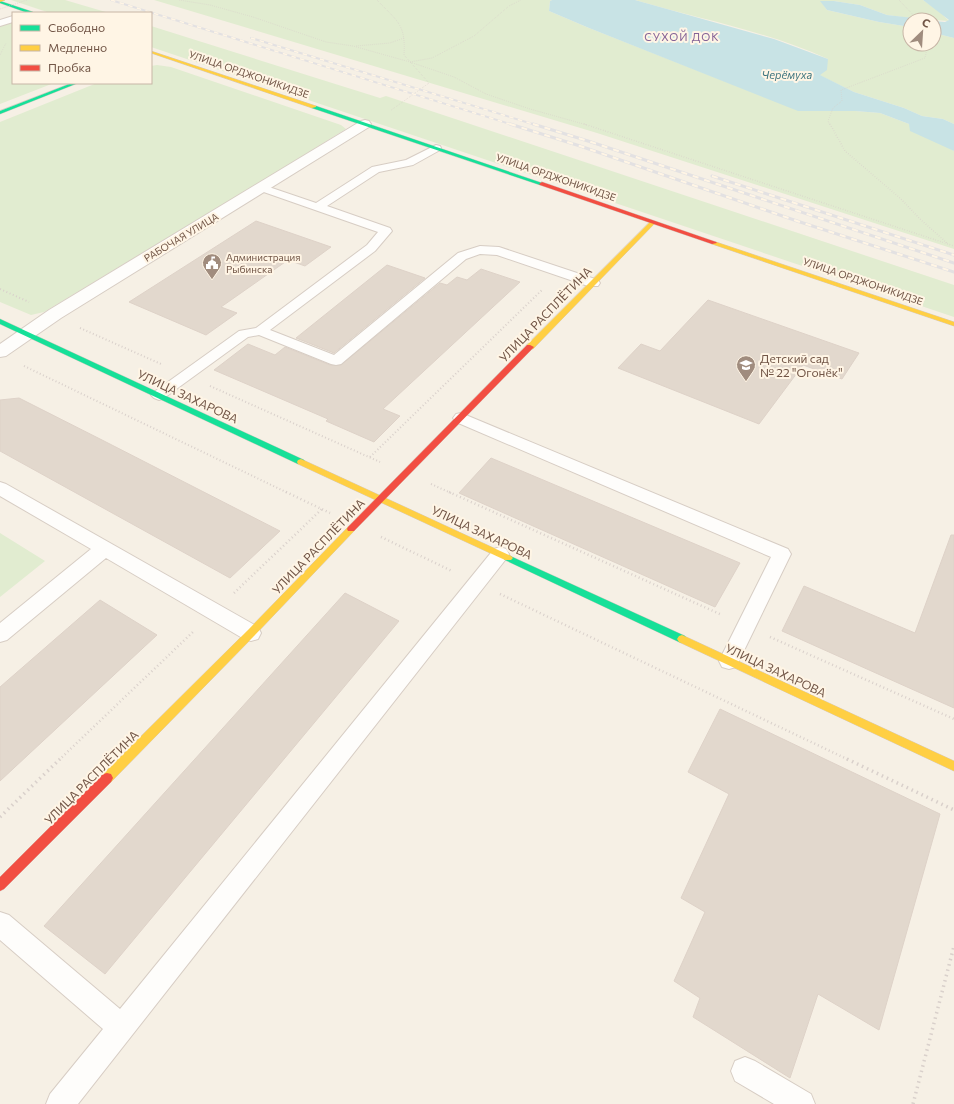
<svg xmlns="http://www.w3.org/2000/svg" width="954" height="1104" font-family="Commissioner,sans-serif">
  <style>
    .green { fill: #e1ecd0 }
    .water { fill: #c8e3e5 }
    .building { fill: #e2d8cd; stroke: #ded2c8 }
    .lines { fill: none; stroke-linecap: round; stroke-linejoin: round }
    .lane-casing { stroke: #d7cdc4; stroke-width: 2 }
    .street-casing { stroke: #d7cdc4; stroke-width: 2 }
    .fast-casing { stroke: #d6cbc2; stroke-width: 1 }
    .slow-casing { stroke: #d6cbc2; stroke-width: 1 }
    .jam-casing { stroke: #d6cbc2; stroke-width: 1 }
    .path-far4 { stroke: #d9d0cb; stroke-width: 1; stroke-dasharray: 0.5 1.5; stroke-linecap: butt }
    .path-far3 { stroke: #d9d0cb; stroke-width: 1.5; stroke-dasharray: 0.5 2; stroke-linecap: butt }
    .path-far2 { stroke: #d9d0cb; stroke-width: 2; stroke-dasharray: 1 2.5; stroke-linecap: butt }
    .path-far1 { stroke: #d9d0cb; stroke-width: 2.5; stroke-dasharray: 1 3; stroke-linecap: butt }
    .path { stroke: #d9d0cb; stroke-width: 3.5; stroke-dasharray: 1.5 4; stroke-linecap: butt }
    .lane { fill: #fefdfb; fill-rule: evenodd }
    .street { fill: #fefdfb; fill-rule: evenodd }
    .fast { fill: #16e098; fill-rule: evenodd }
    .slow { fill: #ffcf43; fill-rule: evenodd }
    .jam { fill: #f24e42; fill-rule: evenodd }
    .rail-far1-casing { stroke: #e3e1e2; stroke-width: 2 }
    .rail-casing { stroke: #e3e1e2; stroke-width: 3 }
    .rail-far1 { stroke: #fff5e5; stroke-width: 1.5; stroke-dasharray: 4.5; stroke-linecap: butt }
    .rail { stroke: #fff5e5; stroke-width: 2; stroke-dasharray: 6; stroke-linecap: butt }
    .path-bridge { stroke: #d9d0cb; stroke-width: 1; stroke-dasharray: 0.5 1.5; stroke-linecap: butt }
    .labels { text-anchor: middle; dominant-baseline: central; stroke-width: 4; stroke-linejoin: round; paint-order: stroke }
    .far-street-label { font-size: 10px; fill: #725647; stroke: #fff5e5 }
    .far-poi-label { font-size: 10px; fill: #725647; stroke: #fff5e5; text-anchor: start }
    .far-neighbourhood-label { font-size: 11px; letter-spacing: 1px; fill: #846296; stroke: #fff5e5 }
    .far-water-label { font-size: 11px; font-style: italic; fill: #3e757f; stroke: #fff5e5 }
    .street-label { font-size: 12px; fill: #725647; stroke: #fff5e5 }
    .poi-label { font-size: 12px; fill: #725647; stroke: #fff5e5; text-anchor: start }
  </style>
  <rect width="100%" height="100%" fill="#f6f0e5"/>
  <!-- green -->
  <path class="green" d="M11,0H65L109,13H50Z
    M154,0H552L550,1L549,11L589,28L798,110L855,111L880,113L909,124L954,151V249L597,133Z
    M635,0H923L940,12L949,21L918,19L887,15L860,5L834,1H821L827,10L879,22L910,27V44H934V33L954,38V124L943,119L922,116L904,108L854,92L819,75L828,59C767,31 699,19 635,0Z
    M13,21V83H54L0,104V25Z
    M151,26L380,98L386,96L954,285V317L151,47Z
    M157,65L171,67L341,125L346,129L262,181L44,312L31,315L0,302V122L97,83H151V66Z
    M0,533L45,561L0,597Z"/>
  <!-- water -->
  <path class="water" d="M552,0H635L774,39L828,59L827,70L820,75L854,92L904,108L922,116L943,119L954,124V151L910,131L909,124L880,113L855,111H798L589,28L549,11L550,1Z
    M923,0H954V38L934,33V21L945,22L949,20Z
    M820,1H834L860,5L887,15L932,20H910V27L879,22L827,10Z"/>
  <!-- building -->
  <path class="building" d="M256,221L331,247L305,266L288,260L221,307L237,313L206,335L129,302Z
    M387,265L425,278L334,353L296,338Z
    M481,269L520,282L383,409L400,416L374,442L326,421L328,419L214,370L248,344L275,355L285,347L330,365H341L440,283L447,285L457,277L467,280Z
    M708,300L859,353L842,379L803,365L759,424L618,368L641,344L660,351Z
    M19,398L104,441L280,531L230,578L0,451V400Z
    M491,458L740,563L715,607L459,493Z
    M951,535H954V708L782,631L804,586L915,633Z
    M345,593L399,621L105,974L44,926Z
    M100,600L157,635L0,781V687Z
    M720,709L940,814L879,1030L818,994L790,1078L693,1017L700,998L674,981L705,912L681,898L729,794L688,772Z"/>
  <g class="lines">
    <defs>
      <path id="lane" d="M436,145L440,146L441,148L440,150L413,165L379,172L327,206L390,228L392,231L375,251L270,330L334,355L458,253L480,246L499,247L598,280L600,283L598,286H588L497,255L480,254L466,259L341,364L336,365L331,364L259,335L248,337L164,398L159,400L154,398L151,395L154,392L239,331L256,328L367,245L378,232L258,190L256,188L258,186H266L316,203L372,167L406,160Z
        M461,413L788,549L791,554L736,667L729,669L722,667L719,661L771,557L456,422L453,418L456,414Z
        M0,482L6,484L258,627L261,633L258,639L251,641L244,639L106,558L7,640L0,642V623L91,549L0,496Z
        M500,547L506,549L509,554L506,559L78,1104H46L50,1094L103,1029L0,940V912L9,915L120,1009L494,549Z
        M745,1057L755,1061L811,1094L815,1104H774L735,1081L731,1071L735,1061Z"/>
      <path id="street" d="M13,16V22L0,26V20Z
        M365,120L369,121L371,124L369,127L61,318L6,356L0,357V344L49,310L361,121Z"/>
      <path id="fast" d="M0,1L33,12L34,13H28L0,3Z
        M72,83H78L0,114V111Z
        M312,106H316L545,184L540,185L312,108Z
        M0,319L304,460L305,462L304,464H298L0,324Z
        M508,555L685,636L687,639L685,642L682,643L679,642L505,560L503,558L505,556Z"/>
      <path id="slow" d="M0,0H5L0,2Z
        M151,51L316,106V107L312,108L151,53Z
        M651,221L656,222L533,349H527V345Z
        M712,242H716L954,322V326L712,244Z
        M301,459L511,556L513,558L511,560H505L298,464L297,462L298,460Z
        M351,526L354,527L355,529L354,531L254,636L111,782L107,783L103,782L101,778L103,774L248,630L348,527Z
        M682,635L954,761V771L679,642L677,639L679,636Z"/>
      <path id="jam" d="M542,182L716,242L717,243L712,244L540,185L539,184Z
        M527,345H530L534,347L354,531H348L347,529L348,527Z
        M107,773L111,774L113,778L111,782L4,889L0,891V877L103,774Z"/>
    </defs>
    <!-- lane casing -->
    <use href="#lane" class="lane-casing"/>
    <!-- street casing -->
    <use href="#street" class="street-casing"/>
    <!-- fast casing -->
    <use href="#fast" class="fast-casing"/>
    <!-- slow casing -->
    <use href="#slow" class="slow-casing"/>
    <!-- jam casing -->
    <use href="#jam" class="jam-casing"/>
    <!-- path-far4 -->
    <path class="path-far4" d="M179,0L210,5L253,17L326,42L353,46L410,62L454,77L486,94L530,109L587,125
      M377,0C397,21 406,24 404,55L429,83L390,111
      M899,0L918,20
      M356,46L390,43L404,38
      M0,55L6,43
      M410,62L432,58L474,36L509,6L521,0
      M830,125L828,121L833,108L842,101L841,90L925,58L928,44"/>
    <!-- path-far3 -->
    <path class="path-far3" d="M584,124L954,246
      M830,124L845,151L901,199L920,219L947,243"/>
    <!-- path-far2 -->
    <path class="path-far2" d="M0,289L29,302
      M80,328L161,364
      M24,366L288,493
      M210,386L380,462
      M370,457L543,289
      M431,484L451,493"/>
    <!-- path-far1 -->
    <path class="path-far1" d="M286,492L330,513
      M449,492L722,615
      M381,537L452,571
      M234,593L322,509
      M500,594L849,760
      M770,637L954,719
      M59,760L194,631"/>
    <!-- path -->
    <path class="path" d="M847,759L954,810
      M0,817L60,759
      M913,1104L954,946"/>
    <!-- lane -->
    <use href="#lane" class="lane"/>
    <!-- street -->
    <use href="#street" class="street"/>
    <!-- fast -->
    <use href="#fast" class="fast"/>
    <!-- slow -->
    <use href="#slow" class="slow"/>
    <!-- jam -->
    <use href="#jam" class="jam"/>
    <defs>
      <path id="rail-far1" d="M111,0L513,125
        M251,38L536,125"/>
      <path id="rail" d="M510,124L580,146L797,221L954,272
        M533,124L588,141L954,263
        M712,176L954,255"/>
    </defs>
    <!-- rail-far1 casing -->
    <use href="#rail-far1" class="rail-far1-casing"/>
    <!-- rail casing -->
    <use href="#rail" class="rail-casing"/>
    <!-- rail-far1 -->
    <use href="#rail-far1" class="rail-far1"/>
    <!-- rail -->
    <use href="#rail" class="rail"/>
    <!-- path-bridge -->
    <path class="path-bridge" d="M0,9L27,0"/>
  </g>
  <!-- icons -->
  <defs>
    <symbol id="civic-pin" viewBox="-11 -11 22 30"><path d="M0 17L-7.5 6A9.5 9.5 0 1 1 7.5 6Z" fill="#a08c7e" stroke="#fff5e5"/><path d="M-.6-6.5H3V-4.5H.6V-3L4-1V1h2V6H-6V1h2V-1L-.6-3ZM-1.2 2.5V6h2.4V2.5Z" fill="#fff"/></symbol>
    <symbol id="school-pin" viewBox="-11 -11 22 30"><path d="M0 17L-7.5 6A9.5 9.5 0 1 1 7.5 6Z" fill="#a08c7e" stroke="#fff5e5"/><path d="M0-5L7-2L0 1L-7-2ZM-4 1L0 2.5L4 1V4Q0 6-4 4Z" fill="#fff"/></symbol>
  </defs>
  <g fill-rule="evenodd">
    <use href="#civic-pin" x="201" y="252" width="22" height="30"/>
    <use href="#school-pin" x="735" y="354" width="22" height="30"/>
  </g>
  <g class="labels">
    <!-- far-street labels -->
    <g class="far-street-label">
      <text transform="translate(249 74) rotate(19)">УЛИЦА ОРДЖОНИКИДЗЕ</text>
      <text transform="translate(556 177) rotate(19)">УЛИЦА ОРДЖОНИКИДЗЕ</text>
      <text transform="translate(181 237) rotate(-31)">РАБОЧАЯ УЛИЦА</text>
      <text transform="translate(863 281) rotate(19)">УЛИЦА ОРДЖОНИКИДЗЕ</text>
    </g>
    <!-- far-poi labels -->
    <g class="far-poi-label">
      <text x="226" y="257">Администрация<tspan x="226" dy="12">Рыбинска</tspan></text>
    </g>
    <!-- far-neighbourhood labels -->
    <g class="far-neighbourhood-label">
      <text x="682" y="36">СУХОЙ ДОК</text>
    </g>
    <!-- far-water labels -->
    <g class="far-water-label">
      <text x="787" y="74">Черёмуха</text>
    </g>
    <!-- street labels -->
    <g class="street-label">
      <text transform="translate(545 314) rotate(-46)">УЛИЦА РАСПЛЁТИНА</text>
      <text transform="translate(188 396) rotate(25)">УЛИЦА ЗАХАРОВА</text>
      <text transform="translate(482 532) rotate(25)">УЛИЦА ЗАХАРОВА</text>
      <text transform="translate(318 546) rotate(-46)">УЛИЦА РАСПЛЁТИНА</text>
      <text transform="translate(776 670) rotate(25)">УЛИЦА ЗАХАРОВА</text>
      <text transform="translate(91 777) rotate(-45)">УЛИЦА РАСПЛЁТИНА</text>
    </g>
    <!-- poi labels -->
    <g class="poi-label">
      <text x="760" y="358">Детский сад<tspan x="760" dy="14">№ 22 "Огонёк"</tspan></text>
    </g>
  </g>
  <!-- legend -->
  <rect x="12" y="12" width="140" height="72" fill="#fff5e5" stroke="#c7b5a6"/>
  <rect x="20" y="25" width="20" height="6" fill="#16e098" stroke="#c7b5a6"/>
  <text x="48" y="32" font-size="12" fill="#725647">Свободно</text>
  <rect x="20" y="45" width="20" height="6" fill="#ffcf43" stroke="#c7b5a6"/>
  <text x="48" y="52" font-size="12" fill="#725647">Медленно</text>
  <rect x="20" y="65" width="20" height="6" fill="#f24e42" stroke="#c7b5a6"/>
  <text x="48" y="72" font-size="12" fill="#725647">Пробка</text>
  <!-- north arrow -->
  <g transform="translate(922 32) rotate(25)"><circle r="19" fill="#fff5e5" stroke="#c7b5a6"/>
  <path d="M0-3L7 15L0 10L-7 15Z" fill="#a08c7e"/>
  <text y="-6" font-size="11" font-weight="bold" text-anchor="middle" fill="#725647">С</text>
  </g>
</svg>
